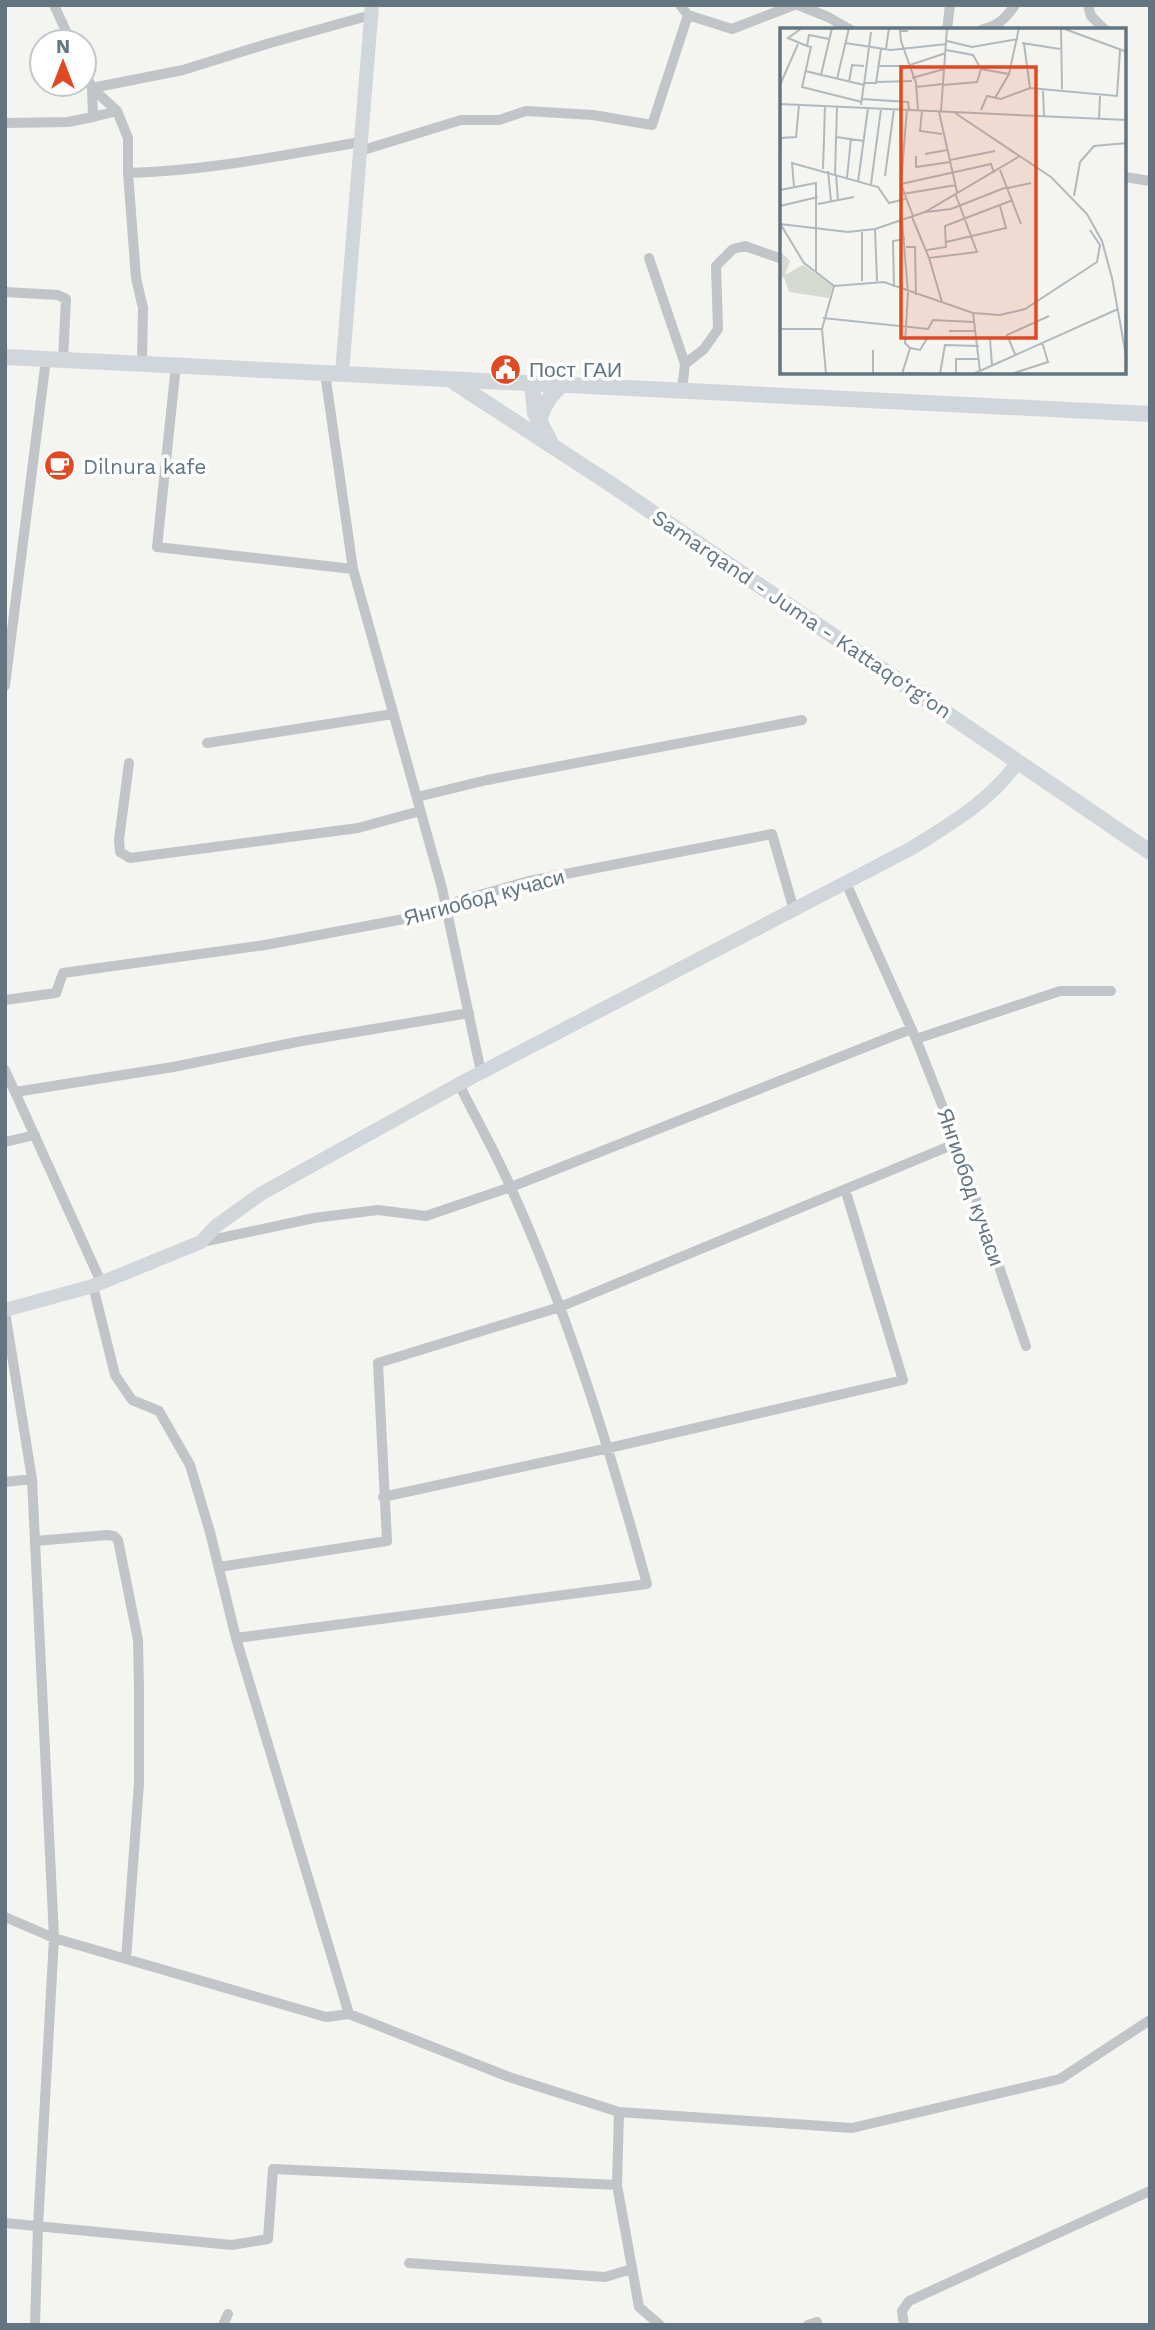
<svg xmlns="http://www.w3.org/2000/svg" width="1155" height="2330" font-family="'Work Sans',sans-serif">
  <style>
    .lines { fill: none; stroke-linecap: round; stroke-linejoin: round }
    .street { stroke: #c1c5c8; stroke-width: 10 }
    .secondary { stroke: #d1d6da; stroke-width: 14 }
    .primary { stroke: #d1d6da; stroke-width: 16 }
    .labels { text-anchor: middle; dominant-baseline: central; stroke-width: 7; stroke-linejoin: round; paint-order: stroke }
    .poi-label { font-size: 21px; fill: #637581; stroke: #fff; text-anchor: start }
    .street-label { font-size: 21px; fill: #637581; stroke: #fff }
    .inset-road { fill: none; stroke: #b1b9bd; stroke-width: 2 }
    .view { fill: #e14923; fill-opacity: 0.15; stroke: #e14923; stroke-width: 3.5 }
    .inset-edge { fill: none; stroke: #637581; stroke-width: 3.5 }
  </style>
  <rect width="100%" height="100%" fill="#f4f4f0"/>
  <g class="lines">
    <!-- street -->
    <path class="street" d="M54,5L71,42
      M680,5L688,15L732,29L794,5
      M798,5L828,17L851,30
      M1088,5L1091,16L1105,30
      M947,30L950,5
      M981,30C998,26 1005,19 1015,5
      M84,70L92,88L117,111L128,138V173L136,278L143,308L142,364
      M117,111L93,117L92,88L183,70L270,43L371,15
      M5,123L68,122L93,117
      M360,151L461,120H499L526,111L593,115L652,125L688,15
      M128,173C207,171 284,155 361,142
      M1125,177L1150,181
      M649,258L685,364L682,390
      M5,292L58,295L66,299L63,360
      M685,364L704,349L718,329L716,266L733,249L745,246L782,259
      M176,365L157,547L353,569
      M325,373L353,569L442,888L481,1072
      M5,686L46,359
      M207,743L393,714
      M129,763L119,840L120,852L130,858L358,828L420,811
      M417,797L487,780L802,720
      M846,883L916,1039L957,1143L1026,1346
      M5,1000L56,993L63,973L265,945L436,913L458,901L529,881L772,834L794,910
      M916,1039L1060,991H1111
      M5,1070L101,1282
      M15,1092L173,1067L302,1041L469,1013
      M5,1142L35,1135
      M202,1242L314,1218L378,1210L426,1216L511,1187L911,1029
      M93,1286L115,1375L132,1400L159,1411L190,1465L210,1532L236,1638L647,1584C610,1450 569,1316 511,1188C496,1153 476,1119 459,1084
      M5,1312L32,1479L54,1938L38,2226L35,2325
      M5,1482L32,1479
      M383,1497L609,1448L903,1380L845,1189
      M35,1541L107,1535L114,1536L118,1540L138,1640L139,1687V1784L126,1959
      M219,1567L387,1541L378,1363L560,1307L957,1143
      M236,1638L349,2014
      M5,1917L54,1938L326,2017L349,2014L509,2077L619,2112L852,2128L1060,2079L1150,2020
      M619,2112L617,2185L639,2307L660,2325
      M5,2223L232,2245L268,2239L273,2169L617,2185
      M409,2263L605,2277L632,2269
      M223,2325L228,2314
      M808,2325L817,2322
      M904,2325L902,2311L909,2301L1150,2191"/>
    <!-- secondary -->
    <path class="secondary" d="M342,373L372,5
      M5,1310L93,1286L201,1242L216,1226L262,1193L459,1084L912,848C953,822 989,802 1018,762"/>
    <!-- primary -->
    <path class="primary" d="M5,357L1150,414
      M454,382L612,485L1150,852
      M532,383L535,413L550,441
      M539,421C544,404 550,395 563,384"/>
  </g>
  <!-- icons -->
  <defs>
    <symbol id="civic-disc" viewBox="-11 -11 22 22"><circle r="9.5" fill="#e14923" stroke="#fff"/><path d="M-.6-6.5H3V-4.5H.6V-3L4-1V1h2V6H-6V1h2V-1L-.6-3ZM-1.2 2.5V6h2.4V2.5Z" fill="#fff"/></symbol>
    <symbol id="cafe-disc" viewBox="-11 -11 22 22"><circle r="9.5" fill="#e14923" stroke="#fff"/><path d="M-5.5-4.5H6V0H3Q3 3.5 0 3.5H-2.5Q-5.5 3.5-5.5 0ZM3-3.2v2h1.7v-2ZM-6 4.5H4V6H-6Z" fill="#fff"/></symbol>
  </defs>
  <g fill-rule="evenodd">
    <use href="#civic-disc" x="488" y="352" width="35" height="35"/>
    <use href="#cafe-disc" x="42" y="448" width="35" height="35"/>
  </g>
  <g class="labels">
    <!-- poi labels -->
    <g class="poi-label">
      <text x="529" y="369">Пост ГАИ</text>
      <text x="83" y="466">Dilnura kafe</text>
    </g>
    <!-- street labels -->
    <g class="street-label">
      <text transform="translate(802 614) rotate(34)">Samarqand - Juma - Kattaqo‘rg‘on</text>
      <text transform="translate(484 897) rotate(-15)">Янгиобод кучаси</text>
      <text transform="translate(971 1187) rotate(71)">Янгиобод кучаси</text>
    </g>
  </g>
  <!-- overview -->
  <g transform="translate(780 28)">
    <rect width="346" height="346" fill="#f4f4f0"/>
    <path d="M0,223L10,233L5,247L23,237L53,258L49,270L9,264L4,249L0,251Z" fill="#d5dbd1"/>
    <path class="inset-road" d="M22,0L8,10L27,18M281,0L282,61M282,0L347,24M128,3H120L121,13L136,55L138,82M49,11L29,7L27,18L31,19L22,59L82,74M167,13L192,19L238,11M65,15L111,22L167,16M242,15L280,21M244,16L250,60M106,21L109,0M166,22L193,27L201,41L229,46L239,0M99,38H127L166,25M25,43L84,57L91,4M41,47L52,0M132,50L164,41M57,51L69,0M69,54L72,37L84,38M96,54L132,53M0,57L18,16M163,57L197,54L201,41M136,59L163,56M263,63L264,88M215,70L229,46M82,71L128,74L129,81M0,76L347,92M81,77L84,55H96L101,21M127,81L121,156L133,188M201,82L207,68L221,71L250,60L337,68L340,22M142,83L140,103L162,106M161,83L167,0M159,84L177,164M175,85L271,149L307,186L322,213L332,250L347,333M319,91L320,68M56,109L84,113M0,110L16,109L19,77M145,126L167,122M136,128V139L170,134M170,132L215,123M0,133L1,110M43,141L45,78M220,142L241,196M48,143L51,173M55,146L57,79M56,146L58,172M105,148L114,81M67,150L71,110M78,154L88,80M91,156L101,81M121,156L211,136L214,145M14,159L12,135L98,159L109,175L125,171M228,160L251,155M0,162L36,155V243M123,166L176,157M294,168L300,134L314,118L347,115M38,176L74,169M0,178L38,169M146,184L171,181L227,159M132,189L149,230L197,224L175,165M122,192L128,265L125,315L130,320L122,346M0,196L68,204L95,201L145,184L240,128M1,197L24,235L54,258L42,301L46,346M95,201L97,253M82,204V253M166,214L226,200L220,178M126,219H135L136,267M147,222L166,219L165,198L233,172M149,230L162,274M54,258L104,254L193,285L220,287L245,281L317,234L320,217L310,202M114,259L113,213L125,211M193,285L200,343M43,290L148,301L153,292L193,294M0,301H42M169,303H195M210,311L212,337M130,320L140,322L148,309M235,326L227,307L269,288M122,345L159,346M93,346V322M160,346L165,317L199,318M176,346V331H199M193,346L338,281M231,346L268,334L262,314"/>
    <path class="view" d="M121,39H256V310H121Z"/>
    <rect width="346" height="346" class="inset-edge"/>
  </g>
  <!-- border -->
  <rect width="1155" height="2330" fill="none" stroke="#637581" stroke-width="14"/>
  <!-- north arrow -->
  <g transform="translate(63 63)"><circle r="33" fill="#ffffff" stroke="#c1c8cd" stroke-width="2"/>
  <path d="M0-5L12 26L0 18L-12 26Z" fill="#e14923"/>
  <text y="-10" font-size="19" font-weight="bold" text-anchor="middle" fill="#637581">N</text>
  </g>
</svg>
